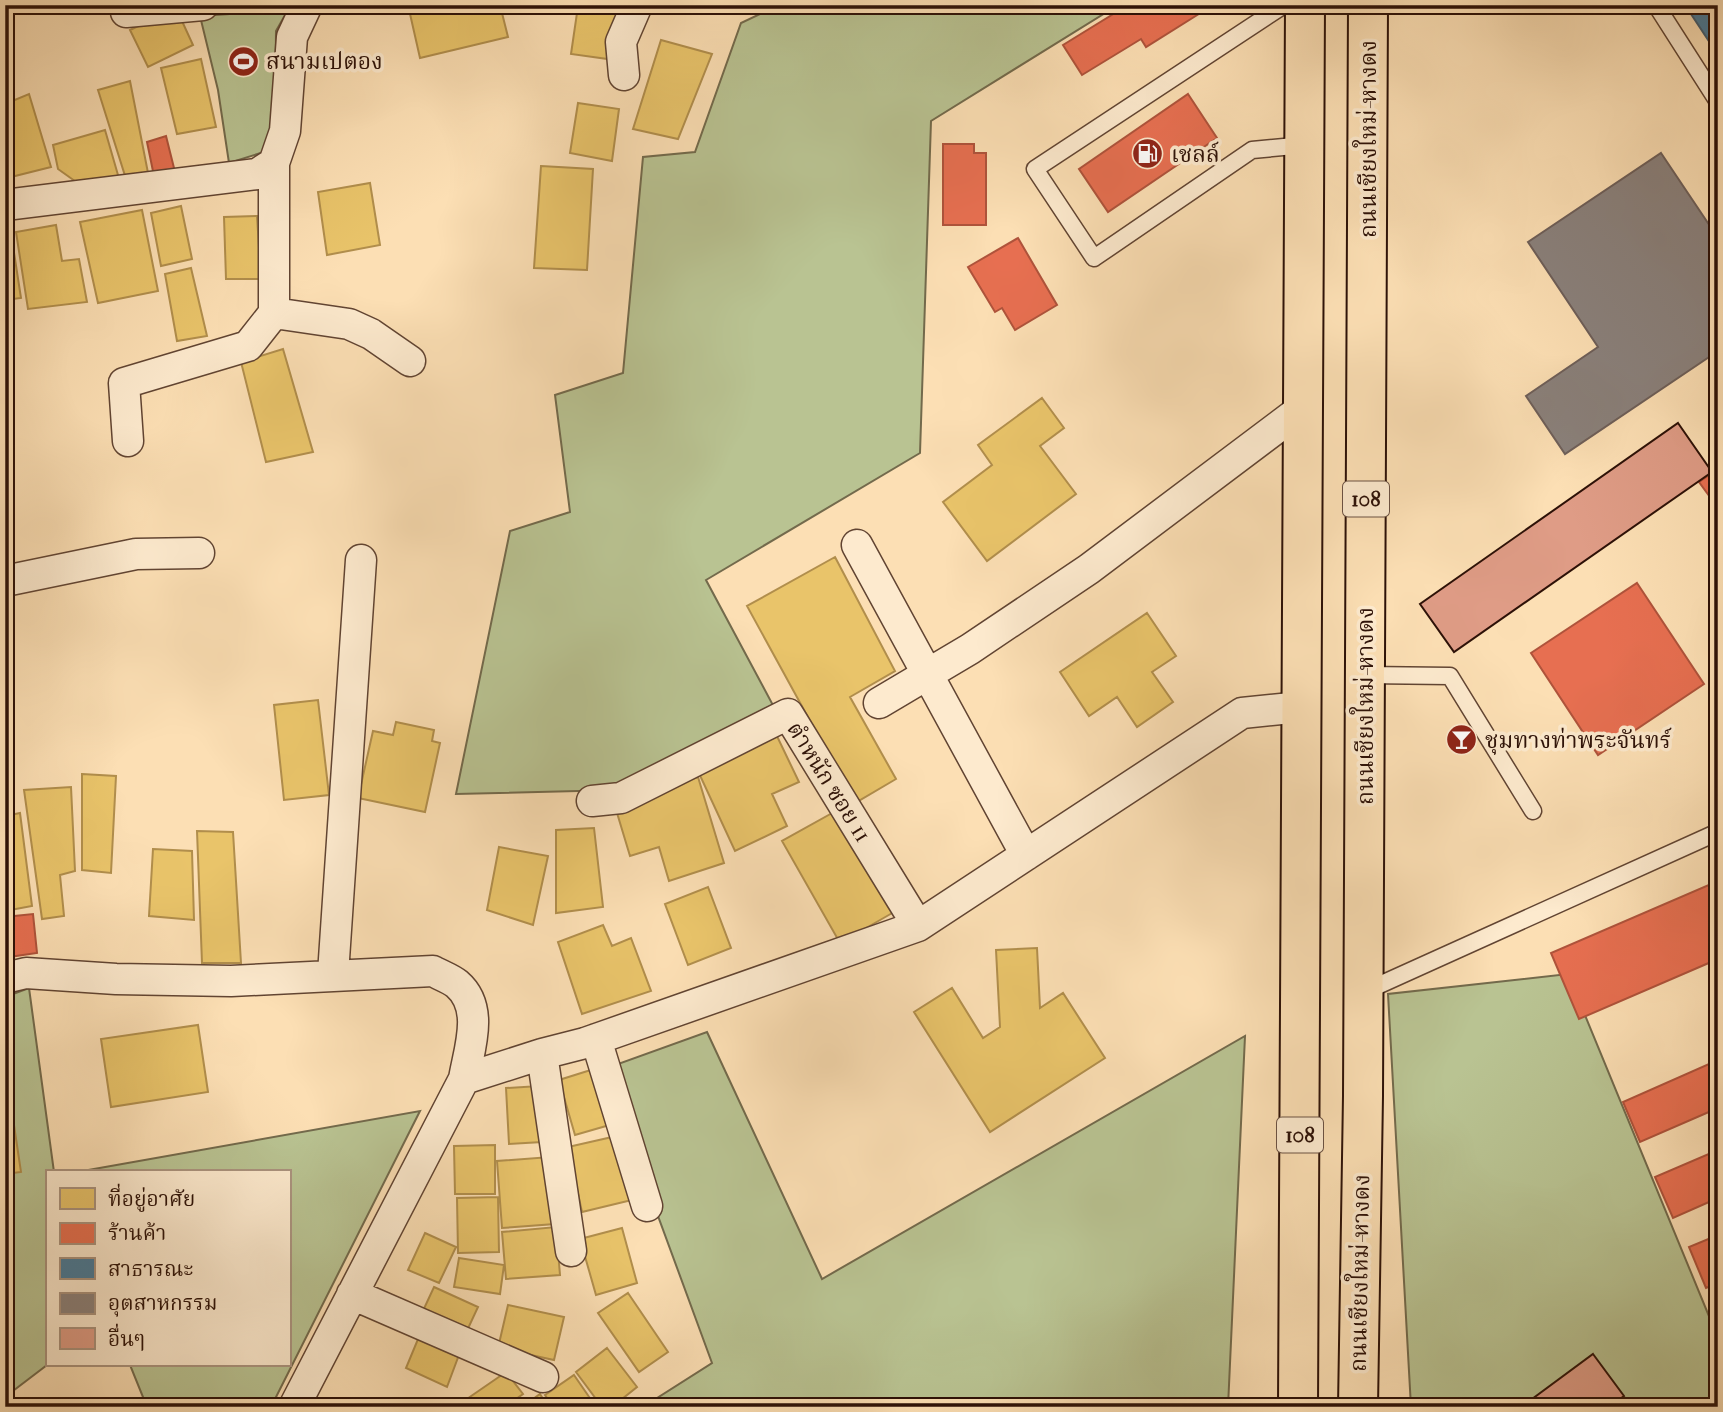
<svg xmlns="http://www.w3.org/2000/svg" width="1723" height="1412" font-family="'IM FELL French Canon','Noto Serif Thai',serif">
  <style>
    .green { fill: #b9c392; stroke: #736a4c; stroke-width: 2 }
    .homes { fill: #e9c46a; stroke: #b18e4c; stroke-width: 2 }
    .shops { fill: #e76f51; stroke: #af533b; stroke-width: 2 }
    .public { fill: #457b9d; stroke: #3e5b70; stroke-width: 2 }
    .industry { fill: #8a817c; stroke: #6e5f59; stroke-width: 2 }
    .building { fill: #df9c86; stroke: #2d1107; stroke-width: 2 }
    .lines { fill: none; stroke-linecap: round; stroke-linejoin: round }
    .service-casing { stroke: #614432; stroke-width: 19 }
    .minor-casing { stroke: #614432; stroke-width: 33 }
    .primary-casing { stroke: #2d1107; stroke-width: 42 }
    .service { stroke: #fdeace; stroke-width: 16 }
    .minor { stroke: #fdeace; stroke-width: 30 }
    .primary { stroke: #fcdfb4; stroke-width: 38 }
    .labels { text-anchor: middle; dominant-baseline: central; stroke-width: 7; stroke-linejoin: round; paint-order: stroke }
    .shield { fill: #fdeace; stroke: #6b5243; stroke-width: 2 }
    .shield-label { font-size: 21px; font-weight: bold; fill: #2d1107 }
    .poi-label { font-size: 23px; fill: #2d1107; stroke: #fdeace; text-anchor: start }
    .street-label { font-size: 23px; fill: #2d1107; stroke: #fdeace }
  </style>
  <rect width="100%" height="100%" fill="#fcdfb4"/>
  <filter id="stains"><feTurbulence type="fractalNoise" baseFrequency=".00286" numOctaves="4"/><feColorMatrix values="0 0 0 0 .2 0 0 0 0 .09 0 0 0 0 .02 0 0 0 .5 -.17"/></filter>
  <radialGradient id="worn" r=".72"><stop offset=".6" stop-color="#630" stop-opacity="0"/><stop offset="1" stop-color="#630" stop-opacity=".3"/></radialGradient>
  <!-- green -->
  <path class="green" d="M779,5H1118L931,121L920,453L706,580L775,709L618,790L456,794L510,531L570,512L555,395L623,373L643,157L695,152L741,23Z
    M288,10L276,31L275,128L267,151L229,163L218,90L200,16Z
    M1568,974L1718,1338V1407H1411L1388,994Z
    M29,988L54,1172H47V1365L5,1397V997Z
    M707,1032L822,1279L1245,1036L1228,1407H643L712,1363L604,1069Z
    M420,1111L271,1407H147L130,1365H289V1172H77Z"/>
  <!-- homes -->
  <path class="homes" d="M408,5H500L508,37L420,58Z
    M578,6L622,11L615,60L571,54Z
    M176,8L193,45L148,67L130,30Z
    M661,40L712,54L678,139L633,129Z
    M201,59L216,127L177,134L161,68Z
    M130,81L149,178L127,182L98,90Z
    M29,94L51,167L11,177L5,160V104Z
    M578,103L619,109L612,161L570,153Z
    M105,130L120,182L86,189L58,169L53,145Z
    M541,166L593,169L587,270L534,268Z
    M370,183L380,245L327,255L318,192Z
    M181,206L192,259L161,266L151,213Z
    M142,210L158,291L98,303L80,222Z
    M257,216L261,279H226L224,217Z
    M56,225L62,261L79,259L87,302L28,309L16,232Z
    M11,233L21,298L5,300V234Z
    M191,268L207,336L177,341L165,274Z
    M283,349L313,452L266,462L241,362Z
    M1042,398L1064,428L1040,446L1076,494L987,561L943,502L992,465L978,445Z
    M835,557L895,671L850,697L896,779L855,803L747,606Z
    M1147,613L1176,656L1152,672L1173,702L1137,727L1117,697L1089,716L1060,672Z
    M318,700L329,795L284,800L274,705Z
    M396,722L434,730L432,741L440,743L425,812L358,798L373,731L393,735Z
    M775,732L799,782L772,794L787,826L735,851L697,769Z
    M82,774L116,776L111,873L82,870Z
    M698,777L724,863L669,881L659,847L630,856L614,803Z
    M71,787L75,871L60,875L64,916L42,919L24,790Z
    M843,807L901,908L840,943L782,841Z
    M20,813L32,906L5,911V816Z
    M594,828L603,907L556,913V830Z
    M197,831L233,832L241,963H202Z
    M499,847L548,856L533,925L487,910Z
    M153,849L192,851L194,920L149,916Z
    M708,887L731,948L688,965L665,904Z
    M603,925L612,946L631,938L651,991L582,1014L558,942Z
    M1037,948L1040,1008L1063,993L1105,1058L990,1132L914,1012L952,988L983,1038L1000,1027L996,950Z
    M198,1025L208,1092L111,1107L101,1039Z
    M5,1065L21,1172L5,1174Z
    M597,1068L613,1124L575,1135L559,1080Z
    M539,1086L542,1142L509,1144L506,1088Z
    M621,1135L636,1199L582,1212L568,1147Z
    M495,1145V1194H455L454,1146Z
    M550,1157L555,1224L502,1228L497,1161Z
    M498,1197L499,1252L458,1253L457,1198Z
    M556,1227L560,1275L506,1279L502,1232Z
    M622,1228L637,1283L596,1295L580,1239Z
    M425,1233L456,1247L439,1283L408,1270Z
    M459,1258L504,1265L500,1294L454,1287Z
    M434,1287L478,1307L465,1335L421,1315Z
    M628,1293L668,1352L639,1372L598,1313Z
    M508,1305L564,1317L554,1360L498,1348Z
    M423,1327L463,1344L447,1387L406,1368Z
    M607,1348L637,1387L612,1407H602L576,1372Z
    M506,1372L523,1394L505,1407H468L464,1401Z
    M574,1375L596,1407H553L545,1395Z
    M540,1394L548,1407H522Z"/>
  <!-- shops -->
  <path class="shops" d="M1128,5H1209L1210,7L1146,47L1141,39L1082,75L1063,45Z
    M1188,94L1217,138L1108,212L1079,169Z
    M166,136L175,172L154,176L147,142Z
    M943,144H974V153H986V225H943Z
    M1018,238L1057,305L1015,330L1002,308L995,312L968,267Z
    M1718,469V508L1699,482Z
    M1637,583L1704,684L1598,755L1531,653Z
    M1718,881V959L1579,1019L1551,953Z
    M33,914L37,953L9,957L5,917Z
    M1718,1060V1108L1640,1142L1623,1102Z
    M1718,1150V1198L1673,1218L1655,1177Z
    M1718,1235V1283L1706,1288L1689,1247Z"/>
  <!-- public -->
  <path class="public" d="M1704,5H1718V55L1691,14Z"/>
  <!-- industry -->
  <path class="industry" d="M1661,153L1718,238V351L1565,454L1526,396L1598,347L1528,242Z"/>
  <!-- building -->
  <path class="building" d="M1678,423L1712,472L1454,652L1420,604Z
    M1593,1354L1624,1396L1609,1407H1531L1528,1402Z"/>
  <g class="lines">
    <defs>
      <path id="service" d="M1284,5L1035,169L1094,258L1252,150L1305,145
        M1656,5L1718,102
        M1365,675L1450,676L1533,811
        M1366,991L1718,832"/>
      <path id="minor" d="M126,12L203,5
        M624,75L621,42L637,5
        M5,205L257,174L274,163L285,131L292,37L307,5
        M274,313L349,324L371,334L410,361
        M128,441L124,383L248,346L274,313V163
        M857,545L1026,855
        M5,581L136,554L199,553
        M879,703L970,649L1089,569L1303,408
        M592,801L621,798L788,714L918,926
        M333,974L361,560
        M5,978L26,973L116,979L231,981L433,971C440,975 451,979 457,984C485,1008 469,1049 464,1079L294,1407
        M596,1039L647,1206
        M542,1054L571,1251
        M464,1079L542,1054L585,1043L918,926L1242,713L1301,707
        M352,1294L543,1377"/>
      <path id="primary" d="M1298,1407L1305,5
        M1358,1407L1363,1096L1368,5"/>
    </defs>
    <!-- service casing -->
    <use href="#service" class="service-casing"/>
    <!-- minor casing -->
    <use href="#minor" class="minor-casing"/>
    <!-- primary casing -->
    <use href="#primary" class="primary-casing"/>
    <!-- service -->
    <use href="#service" class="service"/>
    <!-- minor -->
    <use href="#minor" class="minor"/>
    <!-- primary -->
    <use href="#primary" class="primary"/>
  </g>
  <!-- icons -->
  <defs>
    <symbol id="stadium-disc" viewBox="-11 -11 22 22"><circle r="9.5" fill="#8f2418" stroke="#fdeace"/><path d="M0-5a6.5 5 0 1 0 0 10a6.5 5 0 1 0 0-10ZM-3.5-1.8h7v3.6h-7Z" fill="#fff"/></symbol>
    <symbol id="fuel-disc" viewBox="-11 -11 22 22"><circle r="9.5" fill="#8f2418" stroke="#fdeace"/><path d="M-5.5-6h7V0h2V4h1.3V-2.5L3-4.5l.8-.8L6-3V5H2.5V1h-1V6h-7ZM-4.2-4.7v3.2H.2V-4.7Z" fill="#fff"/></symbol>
    <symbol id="bar-disc" viewBox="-11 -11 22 22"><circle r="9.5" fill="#8f2418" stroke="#fdeace"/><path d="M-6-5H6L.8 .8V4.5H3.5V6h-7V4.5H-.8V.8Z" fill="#fff"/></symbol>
  </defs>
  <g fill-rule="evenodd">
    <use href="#stadium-disc" x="226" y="44" width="35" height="35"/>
    <use href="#fuel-disc" x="1130" y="136" width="35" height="35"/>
    <use href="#bar-disc" x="1444" y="722" width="35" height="35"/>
  </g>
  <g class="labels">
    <!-- shield labels -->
    <g class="shield">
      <rect x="1343" y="481.5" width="46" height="35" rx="5"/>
      <rect x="1277" y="1117.5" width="46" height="35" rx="5"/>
    </g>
    <g class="shield-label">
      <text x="1366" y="499">108</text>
      <text x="1300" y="1135">108</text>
    </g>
    <!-- poi labels -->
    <g class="poi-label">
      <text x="266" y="61">สนามเปตอง</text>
      <text x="1171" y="154">เชลล์</text>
      <text x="1485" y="740">ชุมทางท่าพระจันทร์</text>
    </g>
    <!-- street labels -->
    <g class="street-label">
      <text transform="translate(1368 139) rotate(-90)">ถนนเชียงใหม่-หางดง</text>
      <text transform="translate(1365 706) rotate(-90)">ถนนเชียงใหม่-หางดง</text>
      <text transform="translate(829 782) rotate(58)">ตำหนัก ซอย 11</text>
      <text transform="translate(1360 1273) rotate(-89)">ถนนเชียงใหม่-หางดง</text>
    </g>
  </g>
  <!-- margin -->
  <rect width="1723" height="1412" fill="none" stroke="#fcdfb4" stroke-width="28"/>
  <rect x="7" y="7" width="1709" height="1398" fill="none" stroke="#2d1107" stroke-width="3.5"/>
  <rect x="14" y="14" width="1695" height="1384" fill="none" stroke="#2d1107" stroke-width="2"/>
  <!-- legend -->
  <rect x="46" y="1170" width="245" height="196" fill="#fdeace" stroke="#aa937e" stroke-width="2"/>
  <rect x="60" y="1188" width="35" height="21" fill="#e9c46a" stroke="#aa937e" stroke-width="2"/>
  <text x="108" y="1206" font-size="21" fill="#2d1107">ที่อยู่อาศัย</text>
  <rect x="60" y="1223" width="35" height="21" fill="#e76f51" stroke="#aa937e" stroke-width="2"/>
  <text x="108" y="1240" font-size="21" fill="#2d1107">ร้านค้า</text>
  <rect x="60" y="1258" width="35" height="21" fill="#457b9d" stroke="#aa937e" stroke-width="2"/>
  <text x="108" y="1276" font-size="21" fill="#2d1107">สาธารณะ</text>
  <rect x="60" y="1293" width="35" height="21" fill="#8a817c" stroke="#aa937e" stroke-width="2"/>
  <text x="108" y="1310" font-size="21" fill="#2d1107">อุตสาหกรรม</text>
  <rect x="60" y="1328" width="35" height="21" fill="#df9c86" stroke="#aa937e" stroke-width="2"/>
  <text x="108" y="1346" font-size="21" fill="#2d1107">อื่นๆ</text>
  <rect width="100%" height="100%" filter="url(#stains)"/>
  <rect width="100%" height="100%" fill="url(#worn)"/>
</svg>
